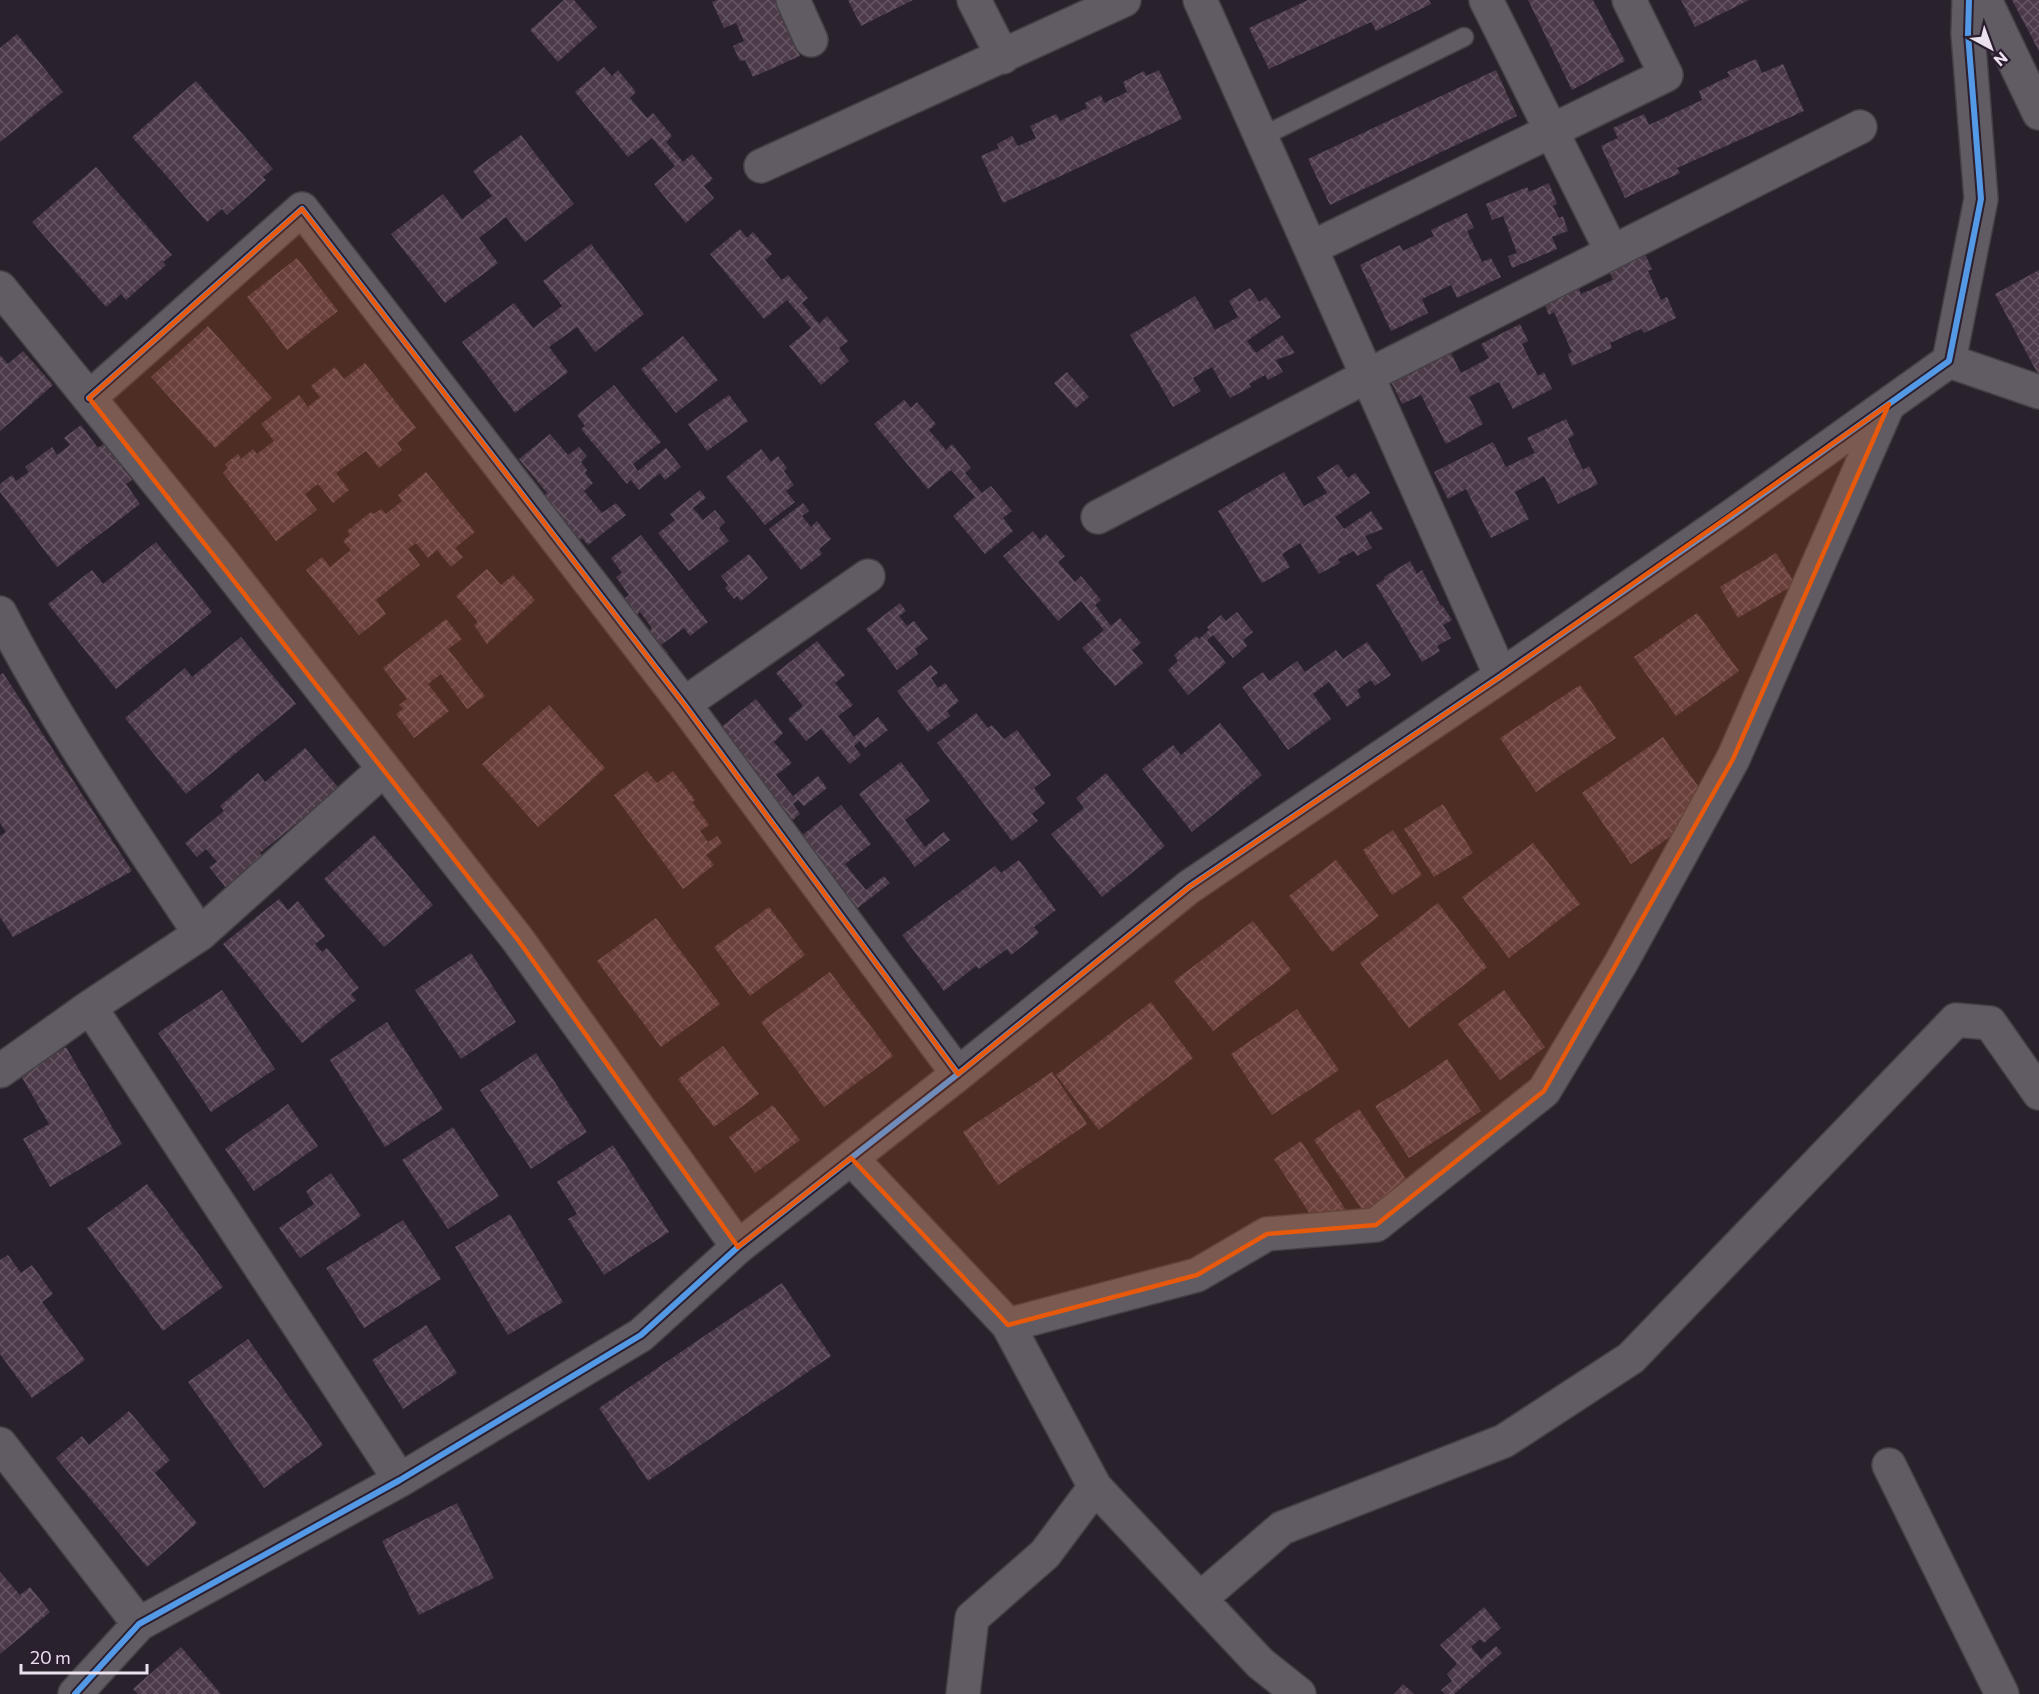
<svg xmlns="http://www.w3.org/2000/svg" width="2039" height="1694" font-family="Commissioner,sans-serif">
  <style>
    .building { fill: url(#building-cross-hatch) }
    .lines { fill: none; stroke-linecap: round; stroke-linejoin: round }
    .lane-casing { stroke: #453f47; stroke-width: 21 }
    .street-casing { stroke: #453f47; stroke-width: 36 }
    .lane { stroke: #615c63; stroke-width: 18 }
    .street { stroke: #615c63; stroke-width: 33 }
    .cycleway-casing { stroke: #2b1f2f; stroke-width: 10 }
    .cycleway { stroke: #5399e6; stroke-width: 6 }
    .marked { fill: #e8590c; fill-opacity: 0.2; stroke: #e8590c; stroke-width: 4.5; stroke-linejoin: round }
  </style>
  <defs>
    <pattern id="building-cross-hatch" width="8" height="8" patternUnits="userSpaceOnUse" patternTransform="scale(1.5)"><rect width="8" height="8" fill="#4c3a49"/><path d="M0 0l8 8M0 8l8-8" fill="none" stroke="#665664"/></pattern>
  </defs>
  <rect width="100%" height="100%" fill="#29222c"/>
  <!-- building -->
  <path class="building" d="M564,0H574L597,27L558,62L530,30Z
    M717,0H775L800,56L753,77L745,60L740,61L733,46L744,41L736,23L724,28L712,2Z
    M848,0H913L861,26Z
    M1308,0H1429L1431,4L1376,31L1371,22L1269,69L1249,28Z
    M1528,0H1593L1625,61L1572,90Z
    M1681,0H1749L1695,27Z
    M2012,0H2039V51Z
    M17,34L63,92L0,142V48Z
    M1756,59L1762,73L1783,64L1804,111L1677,168L1680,173L1625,198L1601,146L1618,138L1613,128L1644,114L1649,125L1702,100L1699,91L1730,76L1727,72Z
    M604,67L612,76L618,70L636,92L630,98L647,118L653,113L672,136L666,142L683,162L692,154L713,179L704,186L714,198L686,223L654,184L675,166L652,138L628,157L575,92Z
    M1159,70L1182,119L1003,203L981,156L999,148L997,144L1012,136L1018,146L1036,138L1030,126L1056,114L1060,121L1087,108L1085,103L1101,95L1104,103L1127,92L1123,82L1144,71L1146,76Z
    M1496,70L1517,116L1330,205L1308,159Z
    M196,81L273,169L263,177L266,180L227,215L222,209L207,222L132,137Z
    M521,135L574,204L525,242L506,217L479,238L498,263L445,303L391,234L443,194L462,219L492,196L473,171Z
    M96,167L172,255L163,262L166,265L126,300L121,294L106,307L32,222Z
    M1549,183L1557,204L1553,206L1559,218L1563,216L1568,231L1552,237L1557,249L1512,268L1508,256L1517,253L1503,216L1492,220L1486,204L1527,187L1529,192Z
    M1467,213L1474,228L1467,231L1482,262L1491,258L1501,277L1457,298L1451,285L1422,299L1428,313L1391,331L1360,265L1400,245L1403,251L1434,236L1431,230Z
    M740,229L747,238L753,232L772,254L765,260L782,280L788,275L808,298L802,303L819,324L827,316L848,341L839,348L849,361L821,385L789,346L811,328L787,300L764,319L710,254Z
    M591,244L644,314L595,352L577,327L549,347L568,372L515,413L462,342L514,303L533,328L562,306L543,281Z
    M1645,254L1652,269L1648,271L1661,300L1667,297L1676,318L1644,333L1641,329L1610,343L1612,348L1572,366L1568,354L1572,352L1554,312L1549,315L1543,301L1577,285L1581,294L1613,280L1609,271Z
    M297,258L338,311L287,350L247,297Z
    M2039,270V376L1995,294Z
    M1250,288L1259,302L1266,297L1281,317L1247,341L1256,353L1282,335L1295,353L1276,360L1283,372L1268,380L1265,375L1249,384L1251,387L1230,398L1212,367L1193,378L1201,391L1173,407L1130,335L1195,296L1215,330L1238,317L1229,301Z
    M1520,324L1528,341L1522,344L1538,376L1544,372L1552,389L1513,409L1499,382L1469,397L1483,424L1446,444L1421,395L1402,404L1389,378L1448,347L1461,373L1489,358L1481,344Z
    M208,326L272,398L215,448L151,377Z
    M683,336L718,380L676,413L641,369Z
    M23,351L53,385L0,431V355L8,364Z
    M365,363L416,428L397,443L402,450L379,468L366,451L336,473L349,490L333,503L318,484L305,494L317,510L276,541L223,473L228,468L225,464L238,454L241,459L253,449L257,454L274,441L261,424L299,395L308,407L320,397L311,386L335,367L344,379Z
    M1067,372L1089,397L1076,408L1054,383Z
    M614,385L661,442L633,464L638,471L666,448L681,467L665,480L660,473L639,490L631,480L627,484L581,429L585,426L577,415Z
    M729,395L748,421L707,451L688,424Z
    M904,400L911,408L917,402L936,424L929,430L946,450L952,444L971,468L965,473L982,493L991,486L1012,511L1003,518L1013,531L985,554L953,516L975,497L951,470L928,489L874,424Z
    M1566,419L1574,435L1568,439L1583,470L1589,466L1598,484L1558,504L1544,476L1515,492L1529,519L1491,538L1466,489L1448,499L1434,472L1493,442L1506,467L1535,453L1527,438Z
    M81,425L98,448L105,443L132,480L126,484L140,504L57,567L0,492V484L12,475L16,481L29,472L25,467L52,447L57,455L70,445L64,438Z
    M550,434L568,455L579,447L587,456L581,462L587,470L585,473L593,483L584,491L602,513L616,503L626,515L588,545L582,538L577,542L541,498L547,493L519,459Z
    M761,449L771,462L778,456L787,468L784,471L794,485L786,491L795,502L765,525L726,477Z
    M1338,464L1348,478L1355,473L1370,493L1335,517L1344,529L1371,511L1383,529L1365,536L1372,548L1357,556L1354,551L1338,559L1340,563L1319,574L1300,543L1282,554L1290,567L1262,583L1218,511L1284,472L1304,506L1327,493L1317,477Z
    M426,472L475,532L455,548L463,557L451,567L437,550L428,558L416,543L408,549L420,565L376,600L386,614L359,635L306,570L322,557L330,567L351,550L343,541L350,535L347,531L371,512L374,514L381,509L386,514L402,501L398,495Z
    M700,490L706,498L693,508L703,520L715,510L725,522L719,528L729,541L689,571L658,533L675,520L670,514Z
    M803,503L809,511L802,516L811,527L817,521L831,539L819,549L822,554L801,570L769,529Z
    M1033,531L1040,540L1046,534L1065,556L1058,562L1075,582L1081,576L1101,600L1095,605L1111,626L1120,618L1141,643L1132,650L1143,663L1115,686L1082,648L1104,630L1081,601L1058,621L1003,556Z
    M641,535L708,622L690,636L684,628L661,645L668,653L663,657L646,634L652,628L640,612L633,618L620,602L629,595L616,577L622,573L611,558Z
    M156,542L212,612L116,689L48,604L92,570L103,584Z
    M1776,553L1795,584L1738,618L1720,587Z
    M749,554L768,578L741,601L737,596L734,599L725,588L728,585L721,576Z
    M1410,561L1417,574L1422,570L1441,606L1442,605L1452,620L1443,625L1451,638L1437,646L1440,651L1422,662L1376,585L1385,579L1384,577Z
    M487,569L501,585L513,575L535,600L487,644L474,625L478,622L456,596Z
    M900,603L906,611L899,616L907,626L914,621L928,639L915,649L918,654L897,670L866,629Z
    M1237,612L1253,632L1243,640L1247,646L1233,658L1213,635L1207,640L1226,663L1188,695L1168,670L1178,661L1174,655L1196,636L1199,639L1209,630L1207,627L1221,615L1226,621Z
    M1697,613L1739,671L1676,716L1634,657Z
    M446,619L462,639L448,649L485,696L467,709L441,674L428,684L449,711L414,738L396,714L403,709L399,705L407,699L383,668Z
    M241,637L296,704L186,794L125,718L185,668L192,677Z
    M817,641L845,675L835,683L853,705L838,716L854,737L878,717L888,730L865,748L860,741L854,746L861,755L850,764L821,729L806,741L788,719L803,706L776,673Z
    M1367,642L1391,675L1375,686L1371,680L1357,690L1361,697L1347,707L1329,682L1313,694L1331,719L1288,750L1242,687L1263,672L1269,681L1297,661L1305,672L1336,650L1343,659Z
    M931,665L938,673L931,678L938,688L945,683L959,701L947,711L950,716L928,732L897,691Z
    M3,673L132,871L13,937L0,917V836L6,832L0,823V675Z
    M1580,685L1616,738L1536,792L1500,738Z
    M756,699L783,733L774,742L792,763L776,775L793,796L818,776L827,788L804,806L798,800L793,804L800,814L789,823L715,732Z
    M549,705L605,768L538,827L482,764Z
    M976,713L988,728L992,725L1004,739L1017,730L1051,775L1034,788L1045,803L1032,814L1038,821L1012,841L937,743Z
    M1220,723L1262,775L1192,832L1142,769L1173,745L1181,755Z
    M1663,737L1713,807L1631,864L1582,793Z
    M305,748L343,793L301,828L297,823L260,853L264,858L227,889L209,867L217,862L206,849L197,857L185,843L224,811L220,806L258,773L265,782Z
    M901,762L930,801L905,820L925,847L944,832L950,840L915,867L859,794Z
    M647,771L657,783L673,771L695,800L692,802L709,825L700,831L708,842L717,836L722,843L706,855L714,865L683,889L614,795Z
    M1106,773L1165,846L1102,897L1051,834L1084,808L1076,798Z
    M1443,804L1473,853L1434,877L1404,829Z
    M841,805L871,844L845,864L866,890L884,876L890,883L855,910L800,837Z
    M1393,830L1422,875L1392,895L1363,850Z
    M374,835L433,905L384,947L324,879Z
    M1533,843L1580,904L1509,958L1462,897Z
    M1019,860L1056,910L1034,927L1039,933L1011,955L1007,949L979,969L976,966L944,991L902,935L995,866L1001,873Z
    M1336,860L1379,916L1332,952L1289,896Z
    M279,899L288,910L298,901L325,936L315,944L322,952L327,948L359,988L351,994L356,1000L302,1043L223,944Z
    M1438,903L1487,967L1409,1028L1360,963Z
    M769,907L805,955L750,996L714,947Z
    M656,918L720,1004L661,1047L597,961Z
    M1253,921L1291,970L1213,1031L1174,981Z
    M471,953L516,1022L461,1059L415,990Z
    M830,972L893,1056L824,1107L761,1022Z
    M222,990L275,1069L211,1112L158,1033Z
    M1504,990L1545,1047L1500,1080L1458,1024Z
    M1151,1002L1193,1058L1099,1130L1056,1075Z
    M1297,1009L1339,1070L1272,1115L1231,1054Z
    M387,1022L443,1109L385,1147L330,1060Z
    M723,1046L759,1094L714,1127L678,1079Z
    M66,1047L122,1144L50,1187L23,1139L49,1124L20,1074Z
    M536,1053L587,1132L531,1169L480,1090Z
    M1447,1059L1481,1111L1409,1158L1375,1106L1411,1084Z
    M1052,1072L1087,1124L998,1185L963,1132Z
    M288,1104L318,1146L254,1191L225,1149Z
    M773,1105L800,1140L755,1173L729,1137Z
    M1359,1109L1410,1185L1366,1215L1314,1140Z
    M453,1127L499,1196L448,1229L402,1160Z
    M1301,1141L1348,1213L1321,1231L1274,1159Z
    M613,1145L669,1232L604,1275L568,1219L577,1214L557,1182Z
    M331,1173L361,1216L300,1258L279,1228L314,1204L306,1191Z
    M147,1184L223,1287L163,1331L87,1228Z
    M510,1214L563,1302L508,1335L455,1247Z
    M403,1220L441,1279L364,1328L326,1268Z
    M8,1255L21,1273L32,1265L53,1294L42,1302L85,1360L32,1398L0,1354V1260Z
    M782,1283L831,1356L648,1481L599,1408Z
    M426,1325L457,1373L403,1409L372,1360Z
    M248,1339L323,1445L264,1488L188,1382Z
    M129,1411L170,1460L155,1473L197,1523L147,1567L56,1458L82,1436L89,1445Z
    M457,1503L494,1578L419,1615L382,1541Z
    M0,1572L20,1595L30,1587L50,1612L0,1654Z
    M1484,1607L1501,1628L1484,1643L1480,1639L1471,1647L1481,1659L1496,1646L1502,1653L1454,1694H1445L1441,1690L1452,1681L1447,1674L1457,1664L1440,1645Z
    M181,1647L221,1694H138L133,1689Z
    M1403,1684L1414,1694H1394Z"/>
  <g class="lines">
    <defs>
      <path id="lane" d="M1261,137L1464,37"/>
      <path id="street" d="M793,0L811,40
        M974,0L1003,57
        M1200,0L1501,676
        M1486,0L1612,252
        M1985,0L2039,113
        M761,166L1124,0
        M1311,248L1666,75L1629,0
        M0,288L219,558L518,940L738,1247
        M1949,361L2039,392
        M89,398L302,209L684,704L958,1074
        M1098,517L1367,376L1860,127
        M0,613C57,725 131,829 200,934L90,1007L400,1480
        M684,704L868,576
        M200,934L384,769
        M0,1071L90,1007
        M851,1158L1008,1325L1095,1487L1260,1663L1299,1694
        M1008,1325L1197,1275L1267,1234L1376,1225L1544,1091L1621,963L1733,759L1888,405
        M0,1444L139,1624
        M1889,1465L2002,1694
        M1200,1599L1282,1528L1504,1441L1631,1358L1956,1020L1990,1023L2039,1093
        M75,1694L139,1624L400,1480L641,1335L738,1247L958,1074L1189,887L1501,676L1732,516L1949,361L1981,199L1968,34L1969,0
        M963,1694L972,1618L1045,1554L1095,1487"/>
    </defs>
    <!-- lane casing -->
    <use href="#lane" class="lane-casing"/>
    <!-- street casing -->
    <use href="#street" class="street-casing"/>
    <!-- lane -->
    <use href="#lane" class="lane"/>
    <!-- street -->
    <use href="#street" class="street"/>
    <defs>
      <path id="cycleway" d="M89,398L302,209L684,704L958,1074
        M75,1694L139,1624L400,1480L641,1335L738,1247L958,1074L1189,887L1501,676L1732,516L1949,361L1981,199L1968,34L1969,0"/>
    </defs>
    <!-- cycleway casing -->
    <use href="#cycleway" class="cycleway-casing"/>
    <!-- cycleway -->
    <use href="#cycleway" class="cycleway"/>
  </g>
  <!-- marked area -->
  <path class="marked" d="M302,209L684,704L958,1074L1189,887L1501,676L1889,404L1733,759L1544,1091L1376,1225L1267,1234L1197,1275L1008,1325L851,1158L738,1247L518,940L89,398Z"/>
  <!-- north arrow -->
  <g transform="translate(1991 48) rotate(139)" stroke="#2b1f2f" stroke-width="4.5" paint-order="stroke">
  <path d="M0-4.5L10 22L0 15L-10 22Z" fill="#eae1ed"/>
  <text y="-9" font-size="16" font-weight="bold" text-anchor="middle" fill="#eae1ed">N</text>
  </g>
  <!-- scale -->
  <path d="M21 1664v9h126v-9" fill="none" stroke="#eae1ed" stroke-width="3"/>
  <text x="30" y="1664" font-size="18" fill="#eae1ed" stroke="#2b1f2f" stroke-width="4.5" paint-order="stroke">20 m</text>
</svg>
